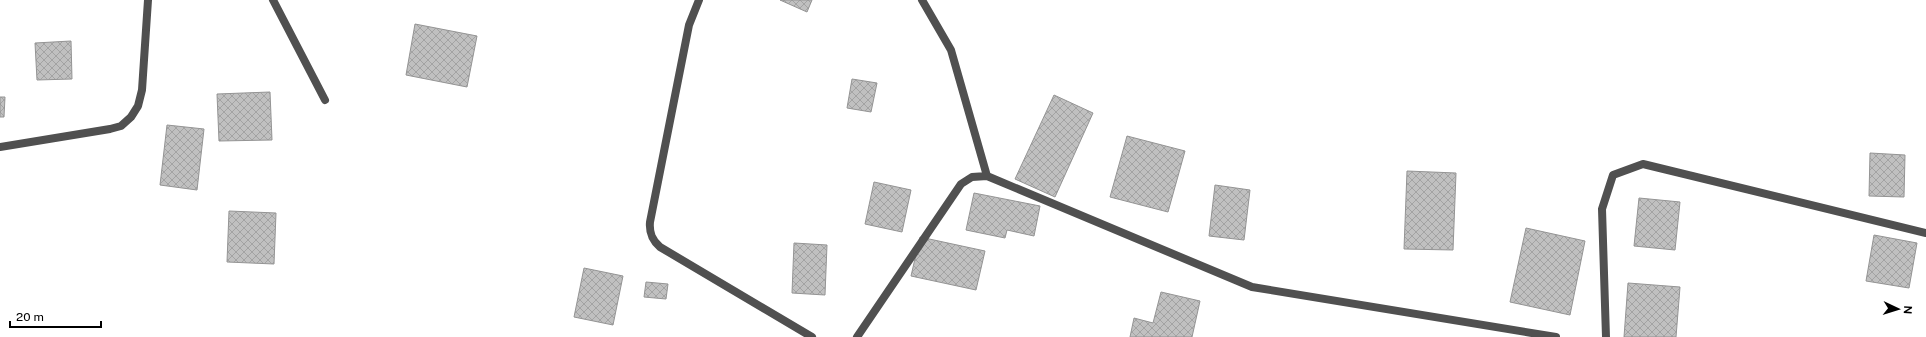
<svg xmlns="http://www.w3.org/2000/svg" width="1926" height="337" font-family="'Public Sans',sans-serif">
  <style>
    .building { fill: url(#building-cross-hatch); stroke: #949494 }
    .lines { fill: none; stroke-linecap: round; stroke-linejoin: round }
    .minor { stroke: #505050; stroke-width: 8 }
  </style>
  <defs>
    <pattern id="building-cross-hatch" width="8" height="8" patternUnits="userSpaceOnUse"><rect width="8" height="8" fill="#c0c0c0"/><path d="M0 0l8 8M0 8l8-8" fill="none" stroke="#a3a3a3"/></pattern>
  </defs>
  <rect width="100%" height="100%" fill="#fff"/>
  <!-- building -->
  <path class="building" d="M780,0H812L807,12Z
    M415,24L477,36L467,87L406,75Z
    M71,41L72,79L37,80L35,43Z
    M852,79L877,83L871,112L847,108Z
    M270,92L272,140L219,141L217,94Z
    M1054,95L1093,113L1055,197L1015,179Z
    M0,97H5L4,117H0Z
    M167,125L204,129L197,190L160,185Z
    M1127,136L1185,151L1168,212L1110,197Z
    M1870,153L1905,155L1904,197L1869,196Z
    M1407,171L1456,173L1453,250L1404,249Z
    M874,182L911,190L902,232L865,224Z
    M1215,185L1250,190L1244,240L1209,236Z
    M974,193L1040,206L1034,236L1007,230L1005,238L966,230Z
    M1639,198L1680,202L1675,250L1634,246Z
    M229,211L276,213L274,264L227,262Z
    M1526,228L1585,241L1570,315L1510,302Z
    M1874,235L1917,243L1909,288L1866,281Z
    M920,237L985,251L976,290L911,276Z
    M794,243L827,245L825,295L792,293Z
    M584,268L623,276L613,325L574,317Z
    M646,282L668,284L666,299L644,297Z
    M1628,283L1680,287L1676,337H1624Z
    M1161,292L1200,301L1192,337H1130L1134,318L1153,323Z"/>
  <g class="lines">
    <!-- minor -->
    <path class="minor" d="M273,0L325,100
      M699,0L689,25L650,222C649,233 652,240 660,247L812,337
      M922,0L951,50L987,176
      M0,147L110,129L121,126L131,117L138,106L142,90L148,0
      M857,337L961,184L972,177L987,176L1252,287L1556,337
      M1606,337L1602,209L1613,175L1643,164L1926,233"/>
  </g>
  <!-- north arrow -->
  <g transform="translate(1898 309) rotate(94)" stroke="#ffffff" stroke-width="3" paint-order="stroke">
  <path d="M0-3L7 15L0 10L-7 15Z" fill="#000000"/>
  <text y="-6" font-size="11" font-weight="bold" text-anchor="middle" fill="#000000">N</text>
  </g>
  <!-- scale -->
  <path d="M10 321v6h91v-6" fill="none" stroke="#000000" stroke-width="2"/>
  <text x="16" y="321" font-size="12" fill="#000000" stroke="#ffffff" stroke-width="3" paint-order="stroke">20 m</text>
</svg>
